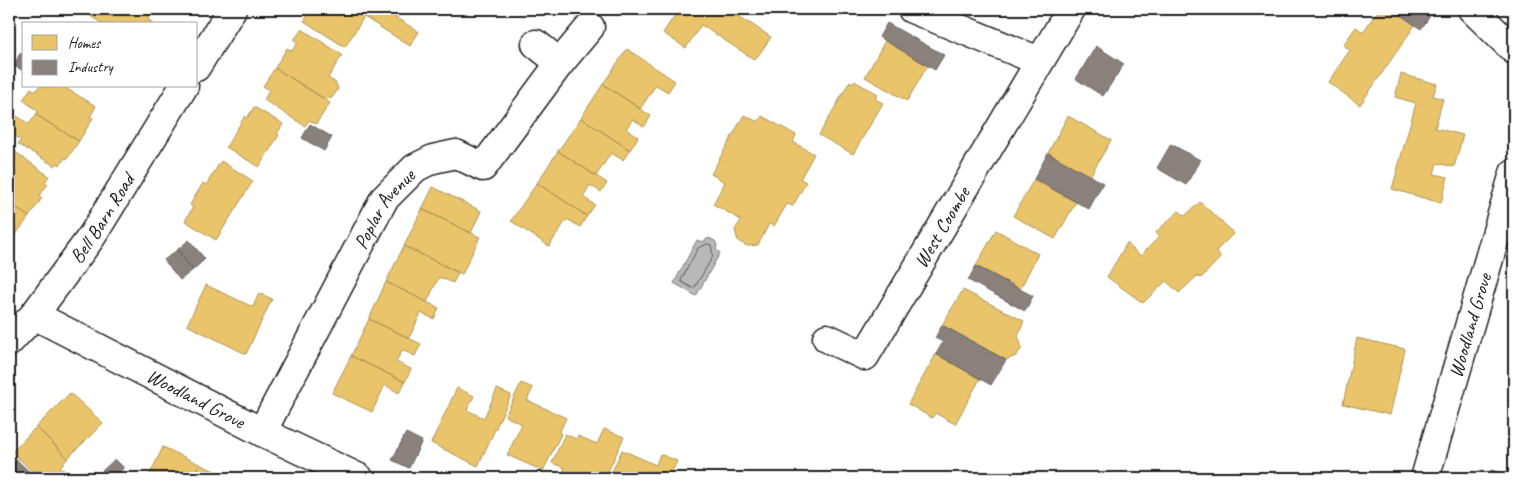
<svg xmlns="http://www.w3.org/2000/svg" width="1523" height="487" font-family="Caveat,sans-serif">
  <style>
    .water { fill: #b8b8b8; stroke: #7a7a7a }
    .homes { fill: #e9c46a; stroke: #ac9253 }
    .industry { fill: #8a817c; stroke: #69635f }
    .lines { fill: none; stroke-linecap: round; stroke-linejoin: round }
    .shore { stroke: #5a5a5a; stroke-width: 1 }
    .minor-casing { stroke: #1c1c1c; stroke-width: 31 }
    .minor { stroke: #fff; stroke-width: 28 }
    .labels { text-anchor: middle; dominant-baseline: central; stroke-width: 5; stroke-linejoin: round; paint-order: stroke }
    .street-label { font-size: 20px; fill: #1c1c1c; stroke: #fff }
  </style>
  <rect width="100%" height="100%" fill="#fff"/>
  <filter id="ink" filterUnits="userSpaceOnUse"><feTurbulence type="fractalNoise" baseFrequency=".02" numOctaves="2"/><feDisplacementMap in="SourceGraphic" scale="10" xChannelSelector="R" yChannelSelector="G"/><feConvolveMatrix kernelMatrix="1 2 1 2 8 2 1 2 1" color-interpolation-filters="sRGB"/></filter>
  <g filter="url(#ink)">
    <!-- water -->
    <path class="water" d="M709,238L715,241L717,245L716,250L720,253L696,296L674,283L697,240L702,242Z"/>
    <!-- homes -->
    <path class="homes" d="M94,9H155L148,20L154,23L153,24H103L90,16Z
      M312,9H382L419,32L410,46L364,17L345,47L304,21Z
      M679,9H683L688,12L690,9H728L771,37L755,60L701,25L686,48L663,33Z
      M1379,9H1391L1415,25L1360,105L1328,82L1350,50L1343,45L1356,27L1363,32Z
      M302,29L342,55L328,78L336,83L338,89L332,98L325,99L275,68L287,48L292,51L298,42L294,40Z
      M885,41L928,65L907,101L865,77Z
      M627,49L675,81L668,92L656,85L640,109L603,84Z
      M275,68L330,103L316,124L309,120L305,126L264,100L269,90L263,86Z
      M1401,74L1437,84L1433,96L1443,99L1435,128L1463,135L1454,167L1437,163L1434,174L1448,177L1441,203L1392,189L1416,103L1395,97Z
      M850,81L853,83L854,81L878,94L875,99L883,103L853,154L819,135Z
      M603,84L651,116L644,127L633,119L626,129L638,137L630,150L581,118Z
      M39,86H62L96,106L90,117L93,118L79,141L36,115L38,111L23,100L31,88L36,91Z
      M254,107L283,124L277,134L279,135L259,167L226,147L245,116L247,118Z
      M36,115L79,141L67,159L65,158L60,165L57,163L55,166L18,144L21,140L9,132V118L10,117L17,116L29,124Z
      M744,115L758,122L762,116L796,135L793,142L814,154L800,179L806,182L793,206L787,204L774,226L769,224L758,245L747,246L738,241L735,230L741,220L713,204L725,182L711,174Z
      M1068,116L1111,140L1090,176L1048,153Z
      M581,118L630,150L623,160L611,153L596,176L558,151Z
      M14,151L49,176L45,182L48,184L39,196L42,198L29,217L9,202V158Z
      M558,151L607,183L601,192L590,185L583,197L595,205L587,216L537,183Z
      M221,161L253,181L216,240L185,221L193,207L190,205L203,183L206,185Z
      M1034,179L1076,202L1055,239L1013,216Z
      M537,183L587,216L580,227L567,219L549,246L511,221Z
      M433,187L481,211L471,233L422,209Z
      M9,202L29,217L14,237L12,235L9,239Z
      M1200,202L1234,233L1216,251L1221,257L1201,278L1197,276L1179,293L1166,281L1143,303L1107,277L1127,243L1140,256L1159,237L1156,232L1179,211L1185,216Z
      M422,209L480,237L462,274L404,246Z
      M996,230L1038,254L1020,289L976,266Z
      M404,246L458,273L453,283L439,277L427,302L386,282Z
      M386,282L439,308L434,319L421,313L409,338L369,319Z
      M206,285L253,307L259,293L272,299L246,354L187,325Z
      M963,290L1024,321L1018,336L1022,348L1016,356L1006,360L942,325Z
      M369,319L421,344L415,356L402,350L396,362L411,369L405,382L351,356Z
      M1357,338L1405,349L1390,415L1343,404Z
      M936,354L980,379L955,424L935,413L932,418L908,404Z
      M351,356L405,382L399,393L385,385L372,412L332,393Z
      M521,383L533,388L527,400L566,418L559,433L561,434L543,471L507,455L522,424L505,416Z
      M457,388L474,396L467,410L484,418L497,389L511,395L478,466L431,443Z
      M70,393L103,423L68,458L36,427Z
      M36,427L68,458L60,467L65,471L58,478H39L12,452Z
      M604,429L624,437L605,478H566L561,476L565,468L552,463L565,434L576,439L578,436L597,444Z
      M163,447L199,464L193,478H148Z
      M622,450L656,465L660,454L677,461L671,474L674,476L673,478H609Z
      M199,464L208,468L230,478H193Z
      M1299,473L1317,478H1297Z"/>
    <!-- industry -->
    <path class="industry" d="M1396,9H1419L1430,16L1421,29L1395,11Z
      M887,23L944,55L935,70L879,37Z
      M1096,46L1124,64L1103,96L1076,79Z
      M20,53L24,55V71L14,66Z
      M310,124L332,137L324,151L302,138Z
      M1171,144L1200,160L1186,185L1157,168Z
      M1048,153L1103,183L1089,209L1034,179Z
      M189,240L205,259L193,270L177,250Z
      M177,250L193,270L180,280L164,260Z
      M976,266L1033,296L1025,311L968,280Z
      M942,325L1006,360L991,385L936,354L943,342L935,338Z
      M406,433L422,441L409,468L392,460Z
      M115,459L124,468L113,478H109L102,471Z
      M17,460L36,478H18L9,469Z
      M1491,470L1514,477V478H1489Z"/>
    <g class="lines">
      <!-- shore -->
      <path class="shore" d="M708,244L711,245L713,256L695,287L692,288L682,282L681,280L698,248Z"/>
      <defs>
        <g id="minor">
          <path d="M912,9L1039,61"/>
          <path d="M1472,9L1514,50"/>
          <path d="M536,44L560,63"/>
          <path d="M196,67L232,9"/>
          <path id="s1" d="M34,315L262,432L359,478"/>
          <path id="s2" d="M827,338L865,356L1071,9"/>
          <path id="s3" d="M9,342L34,315L92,236L184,86"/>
          <path id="s4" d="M262,432L384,199L415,168L433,159L456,154L483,167L560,63L590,27"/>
          <path id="s5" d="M1425,478L1514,173"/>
        </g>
      </defs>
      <!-- minor casing -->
      <use href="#minor" class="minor-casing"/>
      <!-- minor -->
      <use href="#minor" class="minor"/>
    </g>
  </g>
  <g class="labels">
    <!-- street labels -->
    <g class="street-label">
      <text stroke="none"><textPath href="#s4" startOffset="255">Poplar Avenue</textPath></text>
      <text stroke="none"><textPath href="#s3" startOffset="155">Bell Barn Road</textPath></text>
      <text stroke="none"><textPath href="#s2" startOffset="192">West Coombe</textPath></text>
      <text stroke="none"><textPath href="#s5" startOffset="159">Woodland Grove</textPath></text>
      <text stroke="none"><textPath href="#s1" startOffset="182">Woodland Grove</textPath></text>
    </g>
  </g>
  <!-- margin -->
  <rect width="1523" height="487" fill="none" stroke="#fff" stroke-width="30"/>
  <rect x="15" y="15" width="1493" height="457" fill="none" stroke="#1c1c1c" stroke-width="2" filter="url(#ink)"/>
  <!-- legend -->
  <rect x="22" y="22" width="175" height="65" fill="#ffffff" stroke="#a4a4a4"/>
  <rect x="32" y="35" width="25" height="15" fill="#e9c46a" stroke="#a4a4a4"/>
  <text x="68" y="48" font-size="15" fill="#1c1c1c">Homes</text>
  <rect x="32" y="60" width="25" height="15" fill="#8a817c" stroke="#a4a4a4"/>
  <text x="68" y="72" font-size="15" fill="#1c1c1c">Industry</text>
</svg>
